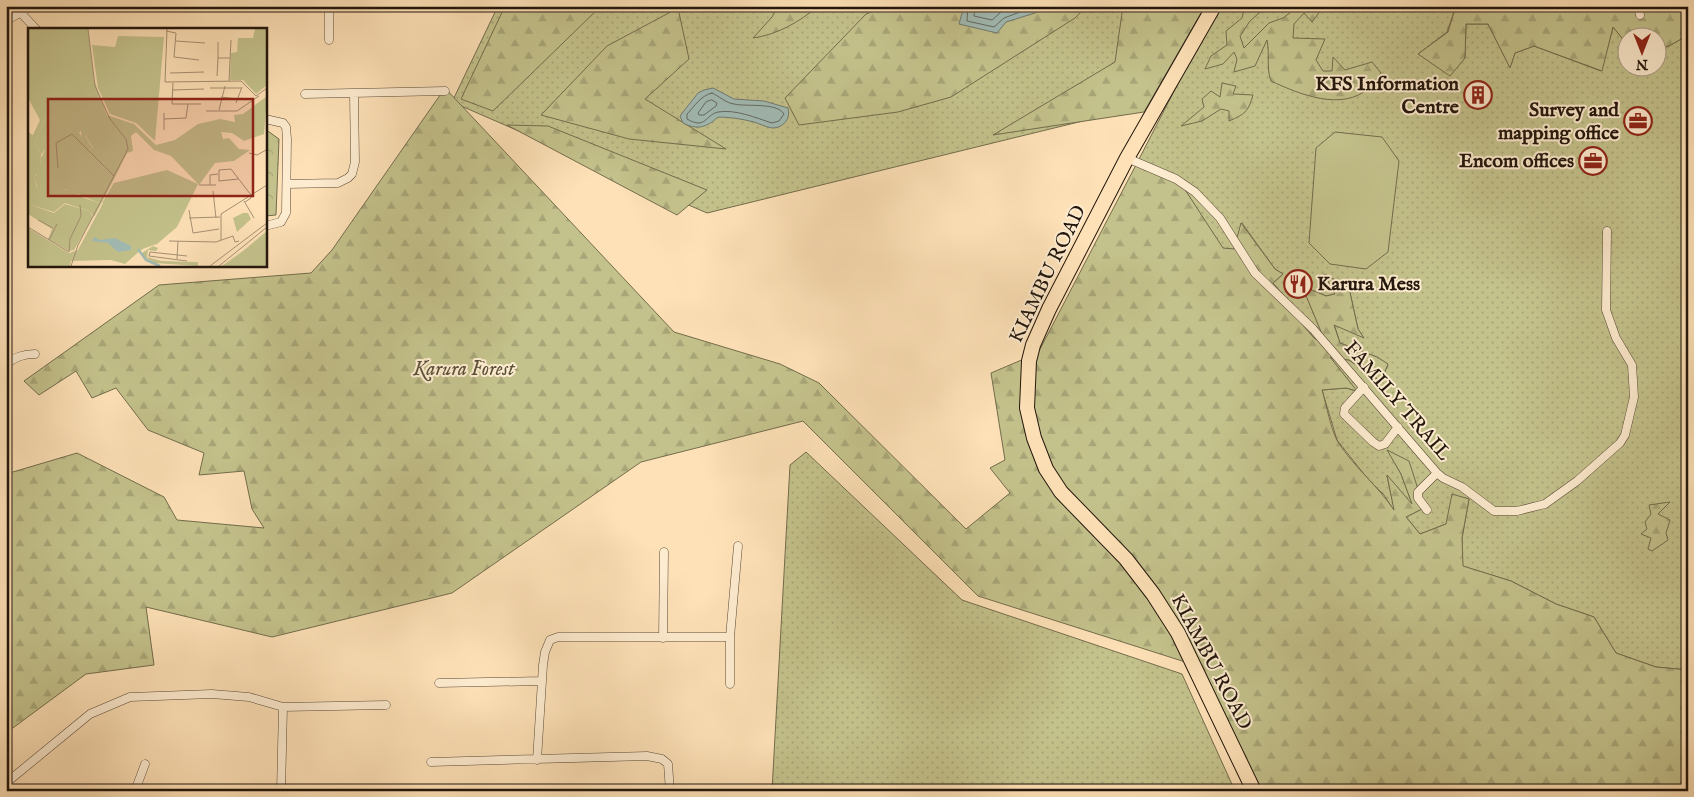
<svg xmlns="http://www.w3.org/2000/svg" width="1694" height="797" font-family="'IM FELL English',serif">
  <style>
    .grass { fill: url(#grass-dots); stroke: #736c4c }
    .forest { fill: url(#forest-firs); stroke: #736c4c }
    .park { fill: url(#park-crowns); stroke: #736c4c }
    .pitch { fill: #c4c28c; stroke: #736c4c }
    .water { fill: #a2bcb6; stroke: #6f7a72 }
    .lines { fill: none; stroke-linecap: round; stroke-linejoin: round }
    .shore { stroke: #626961; stroke-width: 1 }
    .minor-casing { stroke: #594937; stroke-width: 9 }
    .trunk-casing { stroke: #22160c; stroke-width: 16 }
    .minor { stroke: #feecd0; stroke-width: 8 }
    .trunk { stroke: #fee1b7; stroke-width: 14 }
    .labels { text-anchor: middle; dominant-baseline: central; stroke-width: 4; stroke-linejoin: round; paint-order: stroke }
    .poi-label { font-size: 20px; font-weight: bold; fill: #22160c; stroke: #feecd0; text-anchor: end }
    .street-label { font-size: 20px; fill: #22160c; stroke: #feecd0 }
    .park-label { font-size: 20px; font-style: italic; fill: #5b5239; stroke: #feecd0 }
    .inset-river { fill: none; stroke: #a2bcb6; stroke-width: 2.5 }
    .inset-road { fill: none; stroke: #a69073; stroke-width: 1 }
    .view { fill: #8f2418; fill-opacity: 0.15; stroke: #8f2418; stroke-width: 2.5 }
    .inset-edge { fill: none; stroke: #22160c; stroke-width: 2.5 }
  </style>
  <defs>
    <pattern id="grass-dots" width="8" height="8" patternUnits="userSpaceOnUse" patternTransform="scale(1.25)"><rect width="8" height="8" fill="#c4c28c"/><path d="M2 2h.1M6 6h.1" fill="none" stroke="#a8a678" stroke-width="1.8" stroke-linecap="round"/></pattern>
    <pattern id="forest-firs" width="22" height="20" patternUnits="userSpaceOnUse" patternTransform="scale(1.25)"><rect width="22" height="20" fill="#c4c28c"/><path d="M5 1l3.5 6h-7zM16 11l3.5 6h-7z" fill="#a8a678"/></pattern>
    <pattern id="park-crowns" width="20" height="18" patternUnits="userSpaceOnUse" patternTransform="scale(1.25)"><rect width="20" height="18" fill="#c4c28c"/><path d="M2 6a3 3 0 1 1 6 0M12 15a3 3 0 1 1 6 0" fill="none" stroke="#a8a678"/></pattern>
  </defs>
  <rect width="100%" height="100%" fill="#fee1b7"/>
  <filter id="stains"><feTurbulence type="fractalNoise" baseFrequency=".004" numOctaves="4"/><feColorMatrix values="0 0 0 0 .2 0 0 0 0 .09 0 0 0 0 .02 0 0 0 .5 -.17"/></filter>
  <radialGradient id="worn" r=".72"><stop offset=".6" stop-color="#630" stop-opacity="0"/><stop offset="1" stop-color="#630" stop-opacity=".3"/></radialGradient>
  <!-- grass -->
  <path class="grass" d="M498,6H1200L1144,106L707,213L452,102Z
    M1218,6H1437L1454,12L1447,32L1418,54L1465,58L1466,24H1488L1510,67L1515,53L1534,46L1601,71L1613,27L1626,43V68H1656L1657,49L1669,46L1688,35V670L1656,667L1616,653L1594,617L1556,604L1511,581L1462,566V538L1469,499L1446,524L1420,534L1406,517L1424,508L1388,450L1401,474L1413,506L1387,476L1395,512L1384,495L1367,478L1337,440L1322,390L1346,388L1356,391L1330,357L1349,360L1380,381L1388,365L1377,357L1340,343L1334,324L1363,337L1358,329L1349,288L1325,274L1335,294L1326,296L1302,286L1328,347L1314,338L1289,309V302L1273,283L1283,274L1275,269L1242,223L1234,250L1222,248L1180,182L1138,161Z
    M806,452L962,600L1182,674L1235,791H772L790,465Z"/>
  <!-- forest -->
  <path class="forest" d="M505,6H601L493,111L461,99Z
    M778,6H818C800,22 776,35 753,38L772,17Z
    M887,6H1087L1075,18L951,97L898,112L799,125L785,98L866,14Z
    M1123,6H1205L1144,112L993,135L1115,62Z
    M1245,6H1267L1250,21L1240,36L1244,48L1269,23L1283,18L1291,12L1292,6H1316L1321,10L1312,22L1304,13L1294,24L1293,38L1325,39L1316,60L1323,71H1332L1333,57L1345,70L1372,62L1381,73C1377,78 1373,84 1369,88C1342,112 1299,94 1271,81C1266,68 1270,54 1267,40L1255,66L1234,72L1237,59L1234,52L1223,64L1205,69L1211,56L1227,45L1226,31L1242,18Z
    M1437,6H1688V35L1669,46L1657,49L1656,38H1626V43L1613,27L1602,71L1534,46L1515,53L1510,68L1488,24H1466L1465,58L1450,76L1418,54L1448,32L1454,12Z
    M678,8L689,59L645,99L726,149L629,139L541,115L607,46Z
    M1222,83L1236,86L1233,94L1253,95C1248,112 1245,114 1229,121V111L1221,109L1202,121L1181,126L1204,107L1202,99L1211,91L1220,97Z
    M445,88L674,332L780,364L819,383L966,529L1010,493L990,468L1005,460L991,373L1038,353L1138,161L1180,182L1223,248L1234,249L1241,223L1275,269L1283,274L1273,283L1289,302V309L1314,338L1327,346L1302,286L1326,296L1335,294L1324,274L1349,288L1358,329L1364,338L1334,325L1340,343L1377,357L1388,364L1381,381L1349,360L1330,357L1357,391L1346,388L1322,390C1326,403 1331,431 1338,442C1354,467 1378,486 1394,510L1387,475L1412,504L1401,474L1387,450L1409,461L1424,508L1406,517L1420,534L1446,524L1452,494L1469,499L1462,538L1463,566L1511,581L1556,604L1594,617L1616,653L1656,667L1688,670V791H1258L1201,667L978,596L803,421L641,462L452,593L272,637L146,607L154,665L86,674L6,733V474L77,453L164,497L177,520L264,528L252,509L244,471L199,475L204,453L148,430L116,388L92,398L76,371L39,395L24,381L159,285L311,273L332,250Z
    M507,125L548,126L707,190L677,215Z
    M1670,502L1658,514L1670,520L1666,533L1668,540L1652,551L1648,549L1651,538L1641,534L1647,529L1645,522L1651,514L1649,505Z"/>
  <!-- park -->
  <path class="park" d="M265,129L279,139L276,215L265,216Z"/>
  <!-- pitch -->
  <path class="pitch" d="M1335,132L1382,137L1399,161L1388,252L1366,269L1330,264L1309,243L1316,148Z"/>
  <!-- water -->
  <path class="water" d="M964,6H1047L1035,13L1006,22L997,33L959,24Z
    M713,88L734,99L764,101L788,108C791,118 784,127 774,128C768,128 760,124 754,122C742,119 730,117 718,117C706,128 697,130 683,123L680,116L698,93L704,90Z"/>
  <g class="lines">
    <!-- shore -->
    <path class="shore" d="M968,6L967,21L994,27L1004,18L1036,6
      M975,6L974,16L992,20L1001,12L1018,6
      M712,93C719,96 726,103 734,104C746,107 777,102 784,114L779,121L772,123C756,118 736,109 718,112C705,115 706,130 687,119V114C695,106 700,96 712,93Z
      M712,100L717,103L716,106L704,115H699L698,113L706,102Z"/>
    <defs>
      <path id="minor" d="M18,6L20,12L36,29
        M329,6V40
        M1638,6L1640,15
        M6,21L31,6
        M305,94L445,91
        M265,119L283,123L286,127L287,139L286,213L281,222L265,226
        M1127,158L1176,179L1195,192L1220,218L1255,273L1313,329L1437,473L1443,478L1462,487L1494,511H1517L1545,504L1577,481L1620,443L1625,435L1634,397L1632,365L1616,338L1606,310L1607,231
        M287,184L338,183L348,178L352,174L355,162L354,94
        M6,364C16,357 23,354 35,354
        M1364,387L1345,408L1344,414L1373,442L1379,446L1385,444L1398,427
        M1427,510L1418,498V492L1437,473
        M663,638L664,552
        M439,683L542,681
        M730,684V637L738,546
        M537,760L543,665L545,652L550,640L558,637H730
        M431,762L647,756L662,759L668,764L670,791
        M6,783L90,714L130,697L212,694L249,697L283,707L386,705
        M135,791L145,764
        M281,791L283,707"/>
      <path id="trunk" d="M1214,6L1127,158L1049,309L1033,345L1029,361L1027,408L1034,438L1046,469L1061,492L1126,559L1153,594L1178,633L1254,791"/>
    </defs>
    <!-- minor casing -->
    <use href="#minor" class="minor-casing"/>
    <!-- trunk casing -->
    <use href="#trunk" class="trunk-casing"/>
    <!-- minor -->
    <use href="#minor" class="minor"/>
    <!-- trunk -->
    <use href="#trunk" class="trunk"/>
  </g>
  <!-- icons -->
  <defs>
    <symbol id="building-ring" viewBox="-11 -11 22 22"><circle r="9.5" fill="#feecd0" stroke="#8f2418" stroke-width="1.5"/><path d="M-4-6H4V6H1V3H-1V6H-4ZM-2.5-4.3h1.7v1.8h-1.7ZM.8-4.3h1.7v1.8H.8ZM-2.5-1h1.7V.8h-1.7ZM.8-1h1.7V.8H.8Z" fill="#8f2418"/></symbol>
    <symbol id="office-ring" viewBox="-11 -11 22 22"><circle r="9.5" fill="#feecd0" stroke="#8f2418" stroke-width="1.5"/><path d="M-6-3h4V-5.5h4V-3h4V5H-6ZM-1-4.5V-3h2v-1.5ZM-6 0V1H6V0Z" fill="#8f2418"/></symbol>
    <symbol id="restaurant-ring" viewBox="-11 -11 22 22"><circle r="9.5" fill="#feecd0" stroke="#8f2418" stroke-width="1.5"/><path d="M-5-6h1v4h1v-4h1v4h1v-4h1v5L-1.5 .5V6h-2V.5L-5-1ZM5-6V6H3V1.5H1.5Q1.5-4 5-6Z" fill="#8f2418"/></symbol>
  </defs>
  <g fill-rule="evenodd">
    <use href="#building-ring" x="1462" y="79" width="32" height="32"/>
    <use href="#office-ring" x="1622" y="105" width="32" height="32"/>
    <use href="#office-ring" x="1577" y="145" width="32" height="32"/>
    <use href="#restaurant-ring" x="1282" y="268" width="32" height="32"/>
  </g>
  <g class="labels">
    <!-- poi labels -->
    <g class="poi-label">
      <text x="1459" y="84">KFS Information<tspan x="1459" dy="23">Centre</tspan></text>
      <text x="1619" y="110">Survey and<tspan x="1619" dy="23">mapping office</tspan></text>
      <text x="1574" y="161">Encom offices</text>
      <text x="1317" y="284" text-anchor="start">Karura Mess</text>
    </g>
    <!-- street labels -->
    <g class="street-label">
      <text transform="translate(1048 274) rotate(-64)">KIAMBU ROAD</text>
      <text transform="translate(1397 401) rotate(49)">FAMILY TRAIL</text>
      <text transform="translate(1211 662) rotate(62)">KIAMBU ROAD</text>
    </g>
    <!-- park labels -->
    <g class="park-label">
      <text x="464" y="369">Karura Forest</text>
    </g>
  </g>
  <!-- overview -->
  <g transform="translate(28 28)">
    <rect width="239" height="239" fill="#fee1b7"/>
    <path d="M227,1H239V57L228,66L215,52H202L203,25L209,24L210,10H225ZM90,8L136,9L127,113L108,95L82,86L70,60L64,17L87,19ZM19,87L48,99L56,113V106L65,121H61L63,132L66,133L64,126L74,140L75,138L87,149L73,176L41,162L31,160L29,165H19L14,164L12,159L10,161L6,149L9,146L14,149L12,128L14,129L17,121L13,126L7,114ZM139,142L170,156L149,199L129,216L114,221L97,236L83,232L43,233L42,238H0V200L41,225L50,222L86,155ZM239,203V238H194L215,223Z" fill="#c4c28c"/>
    <path d="M0,1H60L66,52L79,87L106,96L128,117L147,112L170,96L192,91L207,94L206,87L215,86L239,68L236,106L216,113L204,105L193,104L195,111L201,110L211,121L222,122L206,133L187,135L171,157L143,128L126,122L108,104L103,108L105,123L99,125L87,149L75,138L74,141L64,127L67,133H61L60,127H63L57,124L65,120L57,107V114L54,112L53,103L47,108V99L19,87L7,114L13,126L17,121L12,129L15,150L8,146L6,149L9,160L13,155L14,164L27,162L29,164L31,159L39,162L42,160L47,165L49,159L53,162L49,167L73,176L66,189L61,183L37,175L26,184L0,176V104L5,107L12,92L0,70ZM137,150L159,154L138,175L137,198L135,194L126,193L135,181L133,177L118,188L120,194L94,201L92,211L76,210L86,196L84,195L50,223L70,185L81,189L90,188L93,195L116,191L115,188L134,172L143,168L141,161L147,156ZM105,152L90,161L88,171L74,175L86,155ZM128,153L130,156L120,166L110,170L92,169L110,156ZM165,155L169,156L149,198L141,205L144,176ZM134,163L131,170L107,186H80L81,178L95,179V185H105L110,176ZM126,198L134,199L136,206L106,227L105,217L100,213ZM0,208L19,220L9,234L0,218ZM125,218L130,220L128,223L120,222L119,229L133,233L170,234V238L127,235L116,229L114,225Z" fill="#c4c28c"/>
    <path d="M215,185H220L223,191L209,204L205,190Z" fill="#c4c28c"/>
    <path d="M0,176L26,185L37,176L61,183L65,189L46,222L41,223L20,211L24,201L0,186Z" fill="#c4c28c"/>
    <path d="M54 144a7 7 0 1 1 14 0a7 7 0 1 1-14 0Z" fill="#c4c28c"/>
    <path d="M66,209L72,212L87,210L103,218V222L90,224L80,215L64,213Z" fill="#a2bcb6"/>
    <path class="inset-river" d="M110,221L118,232L132,238"/>
    <path class="inset-road" d="M139,1L137,54L213,53L228,68L239,60M138,3L148,5L146,29L171,32M148,13L177,15M190,14V30H202M142,45L176,44M189,48L190,30M201,53L203,12M145,55L144,76H173M182,60H213M144,62L176,61M193,69L209,71M208,75L214,59M191,82L197,58M178,83H209L231,68M136,91L158,90L160,76M136,102V85M221,125L229,127L238,122M30,140L28,115L44,106L86,148M210,151L191,153V142L203,141L223,167V170L217,174M171,157H188M182,157V147L190,146M185,163L188,190M216,173L226,190M161,182L165,205L191,201M161,190L192,189M10,192L25,200M0,199L41,224L42,211L53,188L52,177M21,212L29,196M193,212V186L239,157M141,213L188,214L205,208L207,214L211,213M121,228L122,224L159,228M121,228L159,233M149,231L150,213M43,238L50,217L100,121L98,111L82,91L67,58L60,1M182,238L239,195M191,238L239,199"/>
    <path class="view" d="M20,71H225V168H20Z"/>
    <rect width="239" height="239" class="inset-edge"/>
  </g>
  <!-- margin -->
  <rect width="1694" height="797" fill="none" stroke="#fee1b7" stroke-width="25"/>
  <rect x="8" y="8" width="1679" height="782" fill="none" stroke="#22160c" stroke-width="2.5"/>
  <rect x="12" y="12" width="1669" height="772" fill="none" stroke="#22160c"/>
  <!-- north arrow -->
  <g transform="translate(1642 52) rotate(180)"><circle r="24" fill="#feecd0" stroke="#a69682"/>
  <path d="M0-4L9 19L0 12L-9 19Z" fill="#8f2418"/>
  <text y="-8" font-size="14" font-weight="bold" text-anchor="middle" fill="#22160c">N</text>
  </g>
  <rect width="100%" height="100%" filter="url(#stains)"/>
  <rect width="100%" height="100%" fill="url(#worn)"/>
</svg>
